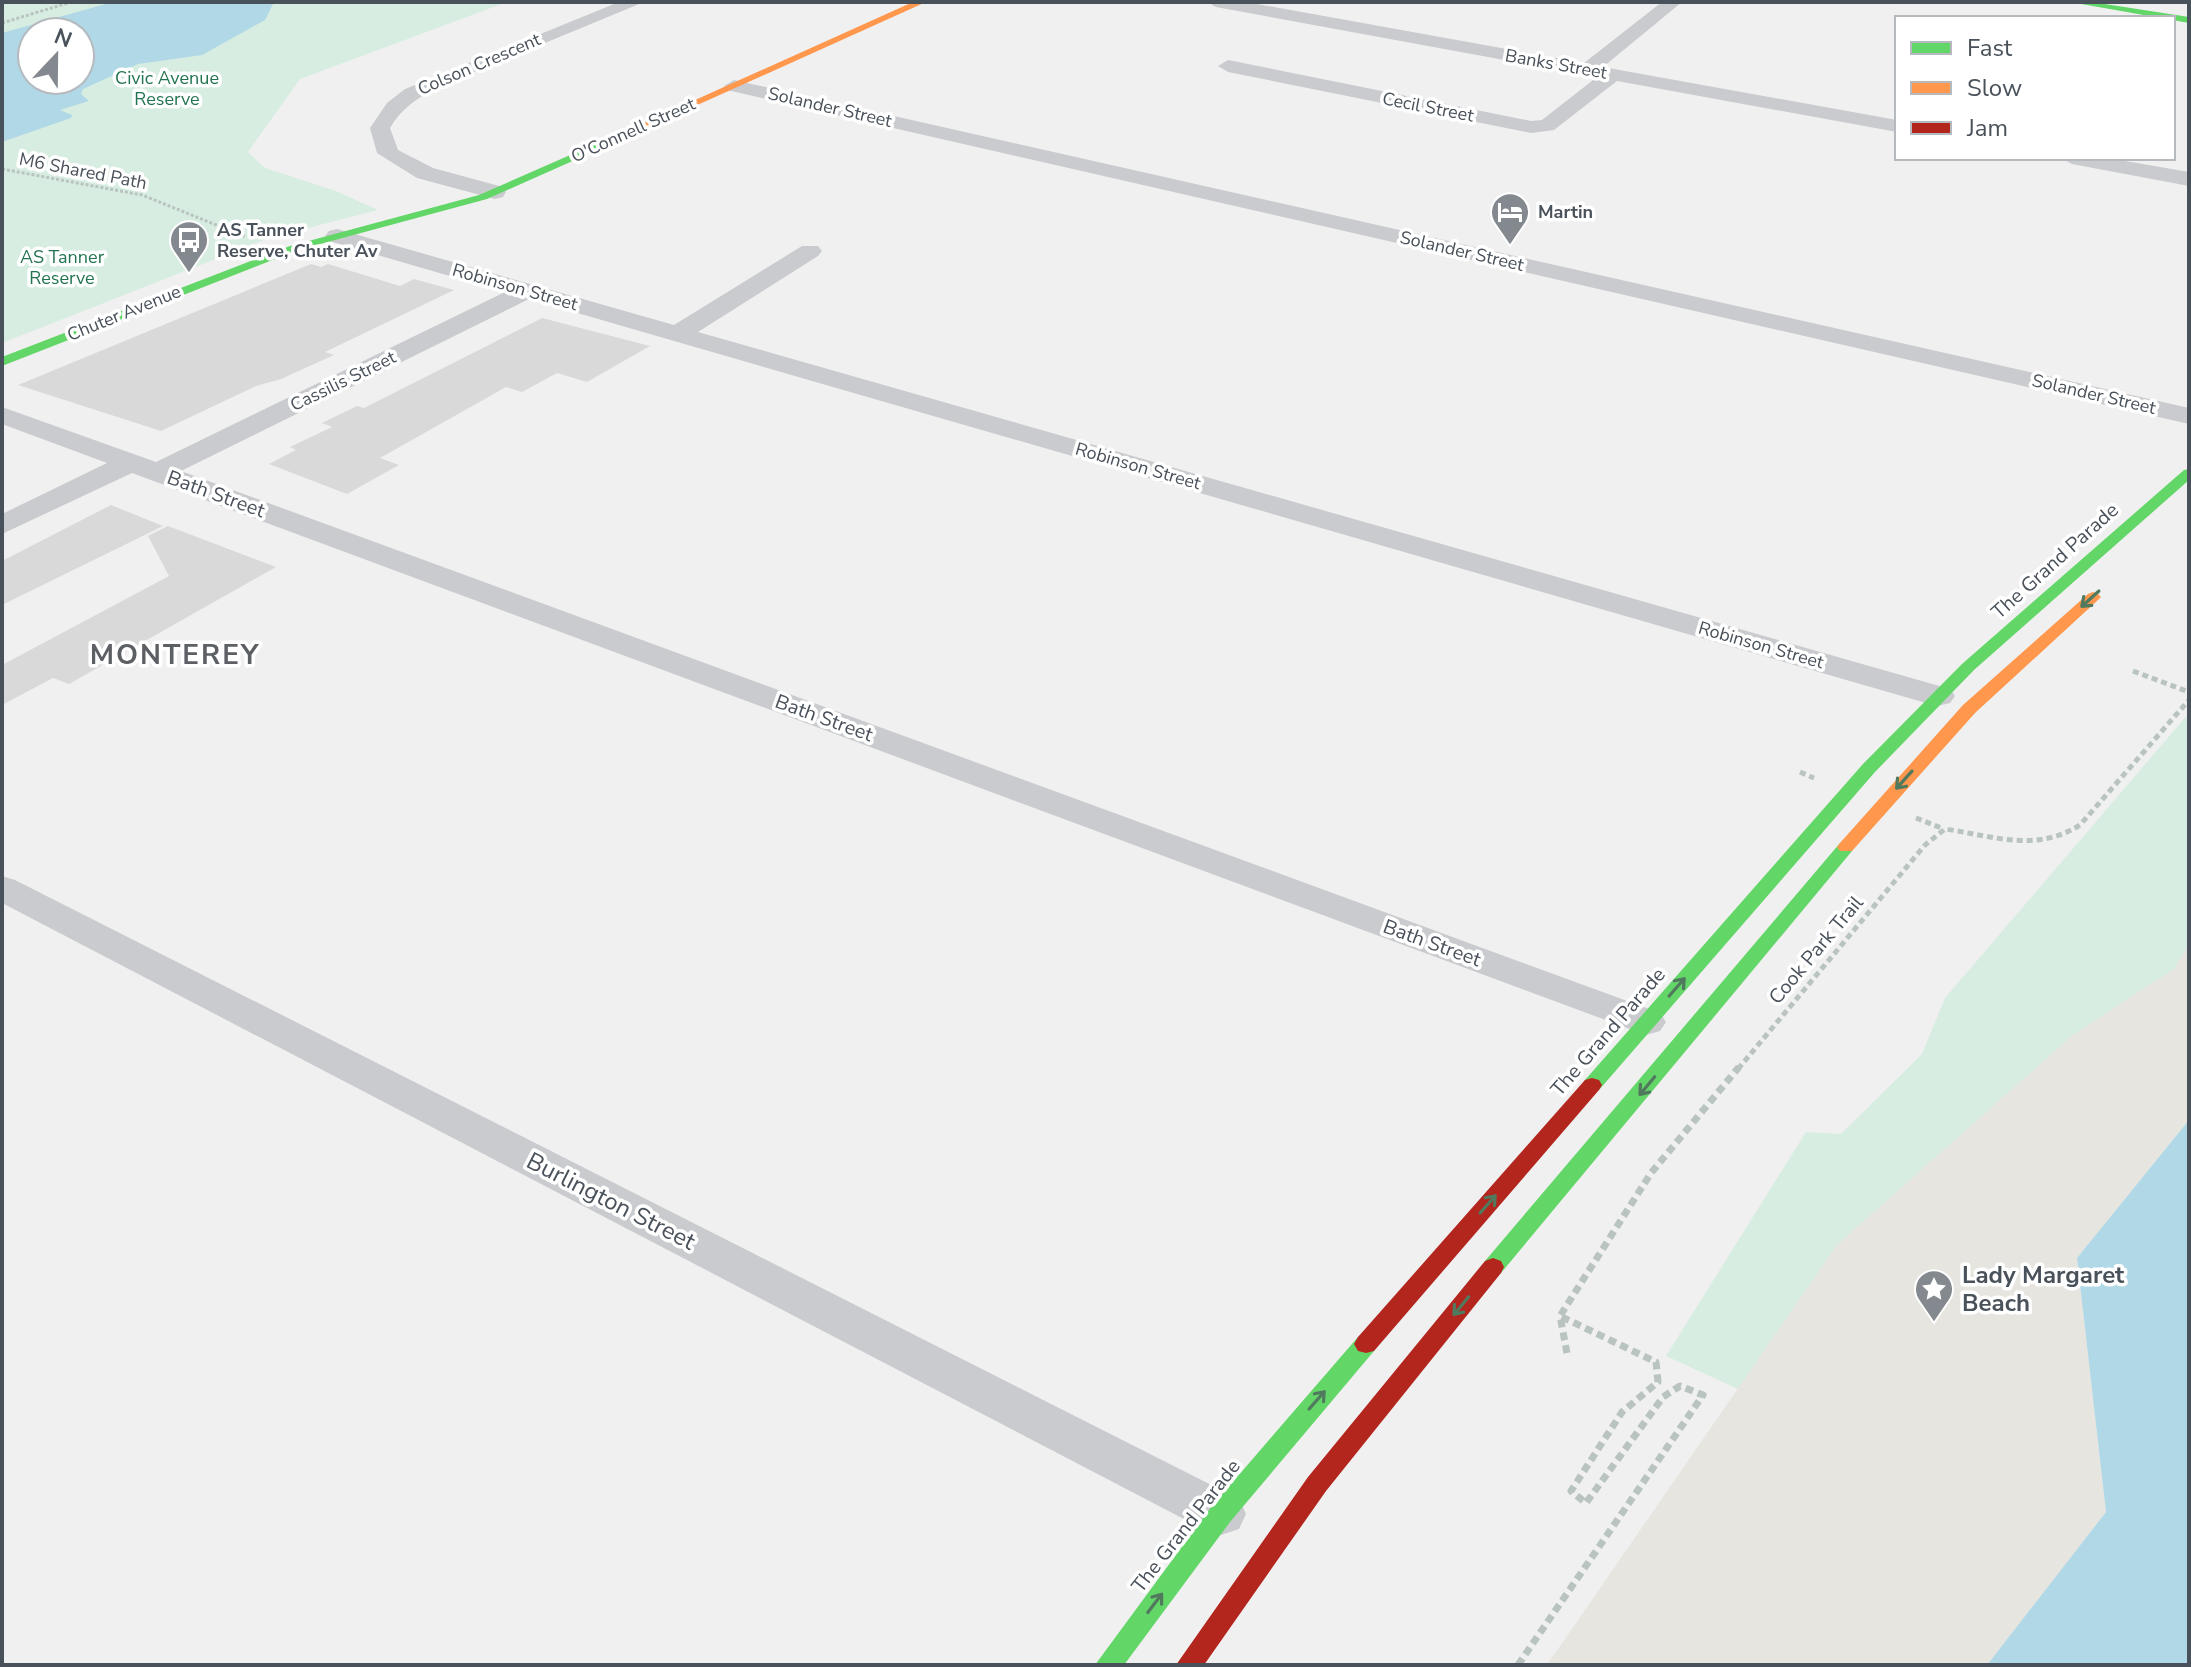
<svg xmlns="http://www.w3.org/2000/svg" width="2191" height="1667" font-family="'Nunito Sans',sans-serif">
  <style>
    .green { fill: #d7ede1; fill-rule: evenodd }
    .sand { fill: #e6e5df }
    .water { fill: #b0d8e6; fill-rule: evenodd }
    .building { fill: #d9d9da }
    .lines { fill: none; stroke-linecap: round; stroke-linejoin: round }
    .path-far2 { stroke: #b9c3c0; stroke-width: 3; stroke-dasharray: 3 2; stroke-linecap: butt }
    .path-far1 { stroke: #b9c3c0; stroke-width: 5; stroke-dasharray: 6 4; stroke-linecap: butt }
    .path { stroke: #b9c3c0; stroke-width: 7; stroke-dasharray: 8 5; stroke-linecap: butt }
    .street { fill: #cacbce; fill-rule: evenodd }
    .fast { fill: #63d668; fill-rule: evenodd }
    .slow { fill: #ff974d; fill-rule: evenodd }
    .jam { fill: #b3261e; fill-rule: evenodd }
    .oneway { stroke: #51795e }
    .labels { text-anchor: middle; dominant-baseline: central; stroke-width: 7; stroke-linejoin: round; paint-order: stroke }
    .far-street-label { font-size: 18px; fill: #49515a; stroke: #fff }
    .far-park-label { font-size: 18px; fill: #22734f; stroke: #fff }
    .far-poi-label { font-size: 18px; font-weight: bold; fill: #49515a; stroke: #fff; text-anchor: start }
    .street-label { font-size: 20px; fill: #49515a; stroke: #fff }
    .near-street-label { font-size: 24px; fill: #49515a; stroke: #fff }
    .near-poi-label { font-size: 24px; font-weight: bold; fill: #49515a; stroke: #fff; text-anchor: start }
    .district-label { font-size: 28px; font-weight: bold; letter-spacing: 2px; fill: #5c5f63; stroke: #fff }
  </style>
  <rect width="100%" height="100%" fill="#f0f0f0"/>
  <!-- green -->
  <path class="green" d="M2,2H507L300,79L248,152L265,168L336,191L378,210L269,238L2,343ZM32,32H80V80H32Z
    M2189,713V944L2174,969L2073,1035L1837,1245L1738,1389L1666,1356L1806,1132L1841,1134L1922,1054L1945,998Z"/>
  <!-- sand -->
  <path class="sand" d="M2189,944V1120L2077,1258L2106,1512L1987,1665H1547L1837,1245L2073,1035L2174,969Z"/>
  <!-- water -->
  <path class="water" d="M113,2H274L265,20L202,55L138,64L83,89L81,94L89,101L60,110L72,115L71,118L2,142V33ZM32,32H80V80H32Z
    M2189,1120V1665H1987L2106,1512L2077,1258Z"/>
  <!-- building -->
  <path class="building" d="M311,264L321,267L328,264L400,286L414,279L454,290L325,352L334,355L281,379L256,386L161,431L18,385Z
    M542,318L650,346L587,382L557,373L522,392L506,387L380,458L399,465L347,494L269,464L296,450L290,447L332,427L322,423L357,406L364,408Z
    M111,505L163,526L2,605V561Z
    M168,526L276,567L69,684L53,678L2,705V665L169,576L148,536Z"/>
  <g class="lines">
    <!-- path-far2 -->
    <path class="path-far2" d="M2,23L71,2
      M2,169L142,195L246,237"/>
    <!-- path-far1 -->
    <path class="path-far1" d="M2133,671L2189,692
      M1800,772L1814,778
      M1916,818L1944,829
      M1738,1069L1925,845L1945,829C1993,836 2036,853 2080,825L2189,700"/>
    <!-- path -->
    <path class="path" d="M1567,1353L1560,1316L1651,1173L1739,1067
      M1518,1665L1703,1395L1680,1386L1663,1397L1586,1503L1571,1491L1622,1412L1658,1382L1656,1362L1560,1316"/>
    <!-- street -->
    <path class="street" d="M619,2H644L434,89C416,99 401,109 390,128L398,150L433,168L503,187L506,192L503,197L495,199L417,178L377,153L370,128L387,103L405,89Z
      M1207,2H1246L1584,63L1662,2H1682L1603,67L1897,120V132L1617,81L1554,130L1531,133L1228,72L1218,66L1228,60L1531,121L1542,120L1597,77L1216,7Z
      M734,80L2189,408V424L727,90L724,86Z
      M2061,158H2108L2189,172V186L2072,164Z
      M337,229L674,325L802,246H818L822,251L818,256L698,332L1950,689L1955,696L1950,703L1938,706L1926,703L529,299L181,471L1660,1013L1666,1022L1660,1031L1646,1035L132,473L2,534V514L107,463L2,424V407L156,462L505,292L329,241L325,236L329,231Z
      M2,876L15,880L1239,1499L1246,1514L1239,1529L1221,1535L1203,1529L2,903Z"/>
    <!-- fast -->
    <path class="fast" d="M2070,2H2092L2189,17V23Z
      M609,138L613,139V143L487,199L298,250L2,366V357L290,246L479,195Z
      M2189,469V480L1974,670L1875,772L1599,1090H1585L1582,1085L1585,1080L1863,764L1962,664L2184,470Z
      M1846,841L1855,847L1852,851L1501,1273L1493,1276L1485,1273L1482,1267L1485,1261L1840,843Z
      M1366,1335L1374,1337L1378,1344L1374,1351L1230,1522L1124,1665H1095L1212,1506L1358,1337Z"/>
    <!-- slow -->
    <path class="slow" d="M913,2H926L613,143L604,141Z
      M2093,592L2098,594L2101,597L2098,600L1975,713L1852,851H1840L1837,847L1840,843L1963,705L2088,594Z"/>
    <!-- jam -->
    <path class="jam" d="M1592,1078L1599,1080L1602,1085L1599,1090L1374,1351L1366,1353L1358,1351L1354,1344L1358,1337L1585,1080Z
      M1493,1258L1501,1261L1504,1267L1501,1273L1326,1491L1204,1665H1176L1308,1477L1485,1261Z"/>
  </g>
  <!-- one-way arrows -->
  <defs><path id="oneway-shaft" d="M-6 0H5M1.5-3L5.5 0L1.5 3" fill="none" stroke-width="1.6" stroke-linecap="round" stroke-linejoin="round" transform="scale(2)"/></defs>
  <g class="oneway">
    <use href="#oneway-shaft" transform="translate(2090 599) rotate(138)"/>
    <use href="#oneway-shaft" transform="translate(1904 780) rotate(132)"/>
    <use href="#oneway-shaft" transform="translate(1677 987) rotate(-49)"/>
    <use href="#oneway-shaft" transform="translate(1647 1086) rotate(130)"/>
    <use href="#oneway-shaft" transform="translate(1488 1204) rotate(-49)"/>
    <use href="#oneway-shaft" transform="translate(1461 1306) rotate(130)"/>
    <use href="#oneway-shaft" transform="translate(1317 1400) rotate(-49)"/>
    <use href="#oneway-shaft" transform="translate(1155 1603) rotate(-53)"/>
  </g>
  <!-- icons -->
  <defs>
    <symbol id="hotel-pin" viewBox="-11 -11 22 30"><path d="M0 17L-7.5 6A9.5 9.5 0 1 1 7.5 6Z" fill="#83898e" stroke="#fff"/><path d="M-6-4.5h1.5V1H6V5H4.5V3h-9V5H-6ZM-4 0a1.8 1.8 0 1 1 3.6 0ZM.5 0V-2.5h3Q6-2.5 6 0Z" fill="#fff"/></symbol>
    <symbol id="bus-pin" viewBox="-11 -11 22 30"><path d="M0 17L-7.5 6A9.5 9.5 0 1 1 7.5 6Z" fill="#83898e" stroke="#fff"/><path d="M-5-6H5V4H4V6H2V4H-2V6H-4V4H-5ZM-3.5-4V0h7V-4ZM-3.5 1.2v1.5H-2V1.2ZM2 1.2v1.5H3.5V1.2Z" fill="#fff"/></symbol>
    <symbol id="sight-pin" viewBox="-11 -11 22 30"><path d="M0 17L-7.5 6A9.5 9.5 0 1 1 7.5 6Z" fill="#83898e" stroke="#fff"/><path d="M0-6L1.8-2.2L6-1.7L2.9 1.2L3.7 5.4L0 3.3L-3.7 5.4L-2.9 1.2L-6-1.7L-1.8-2.2Z" fill="#fff"/></symbol>
  </defs>
  <g fill-rule="evenodd">
    <use href="#hotel-pin" x="1488" y="190" width="44" height="60"/>
    <use href="#bus-pin" x="167" y="218" width="44" height="60"/>
    <use href="#sight-pin" x="1912" y="1267" width="44" height="60"/>
  </g>
  <g class="labels">
    <!-- far-street labels -->
    <g class="far-street-label">
      <text transform="translate(479 64) rotate(-23)">Colson Crescent</text>
      <text transform="translate(1556 64) rotate(10)">Banks Street</text>
      <text transform="translate(830 107) rotate(13)">Solander Street</text>
      <text transform="translate(1428 107) rotate(11)">Cecil Street</text>
      <text transform="translate(633 130) rotate(-24)">O'Connell Street</text>
      <text transform="translate(83 171) rotate(11)">M6 Shared Path</text>
      <text transform="translate(1462 251) rotate(13)">Solander Street</text>
      <text transform="translate(515 287) rotate(16)">Robinson Street</text>
      <text transform="translate(124 313) rotate(-22)">Chuter Avenue</text>
      <text transform="translate(343 381) rotate(-26)">Cassilis Street</text>
      <text transform="translate(2094 394) rotate(13)">Solander Street</text>
      <text transform="translate(1138 466) rotate(16)">Robinson Street</text>
      <text transform="translate(1761 645) rotate(16)">Robinson Street</text>
    </g>
    <!-- far-park labels -->
    <g class="far-park-label">
      <text x="167" y="78">Civic Avenue<tspan x="167" dy="21">Reserve</tspan></text>
      <text x="62" y="257">AS Tanner<tspan x="62" dy="21">Reserve</tspan></text>
    </g>
    <!-- far-poi labels -->
    <g class="far-poi-label">
      <text x="1538" y="212">Martin</text>
      <text x="217" y="230">AS Tanner<tspan x="217" dy="21">Reserve, Chuter Av</tspan></text>
    </g>
    <!-- street labels -->
    <g class="street-label">
      <text transform="translate(216 494) rotate(20)">Bath Street</text>
      <text transform="translate(2055 561) rotate(-42)">The Grand Parade</text>
      <text transform="translate(824 718) rotate(20)">Bath Street</text>
      <text transform="translate(1432 943) rotate(20)">Bath Street</text>
      <text transform="translate(1816 950) rotate(-50)">Cook Park Trail</text>
      <text transform="translate(1608 1032) rotate(-49)">The Grand Parade</text>
      <text transform="translate(1186 1526) rotate(-52)">The Grand Parade</text>
    </g>
    <!-- near-street labels -->
    <g class="near-street-label">
      <text transform="translate(611 1201) rotate(27)">Burlington Street</text>
    </g>
    <!-- near-poi labels -->
    <g class="near-poi-label">
      <text x="1962" y="1275">Lady Margaret<tspan x="1962" dy="28">Beach</tspan></text>
    </g>
    <!-- district labels -->
    <g class="district-label">
      <text x="175" y="655">MONTEREY</text>
    </g>
  </g>
  <!-- border -->
  <rect width="2191" height="1667" fill="none" stroke="#49515a" stroke-width="8"/>
  <!-- legend -->
  <rect x="1895" y="16" width="280" height="144" fill="#ffffff" stroke="#b6b9bd" stroke-width="2"/>
  <rect x="1911" y="42" width="40" height="12" fill="#63d668" stroke="#b6b9bd" stroke-width="2"/>
  <text x="1967" y="56" font-size="24" fill="#49515a">Fast</text>
  <rect x="1911" y="82" width="40" height="12" fill="#ff974d" stroke="#b6b9bd" stroke-width="2"/>
  <text x="1967" y="96" font-size="24" fill="#49515a">Slow</text>
  <rect x="1911" y="122" width="40" height="12" fill="#b3261e" stroke="#b6b9bd" stroke-width="2"/>
  <text x="1967" y="136" font-size="24" fill="#49515a">Jam</text>
  <!-- north arrow -->
  <g transform="translate(56 56) rotate(22)"><circle r="38" fill="#ffffff" stroke="#b6b9bd" stroke-width="2"/>
  <path d="M0-6L14 30L0 20L-14 30Z" fill="#83898e"/>
  <text y="-12" font-size="22" font-weight="bold" text-anchor="middle" fill="#49515a">N</text>
  </g>
</svg>
